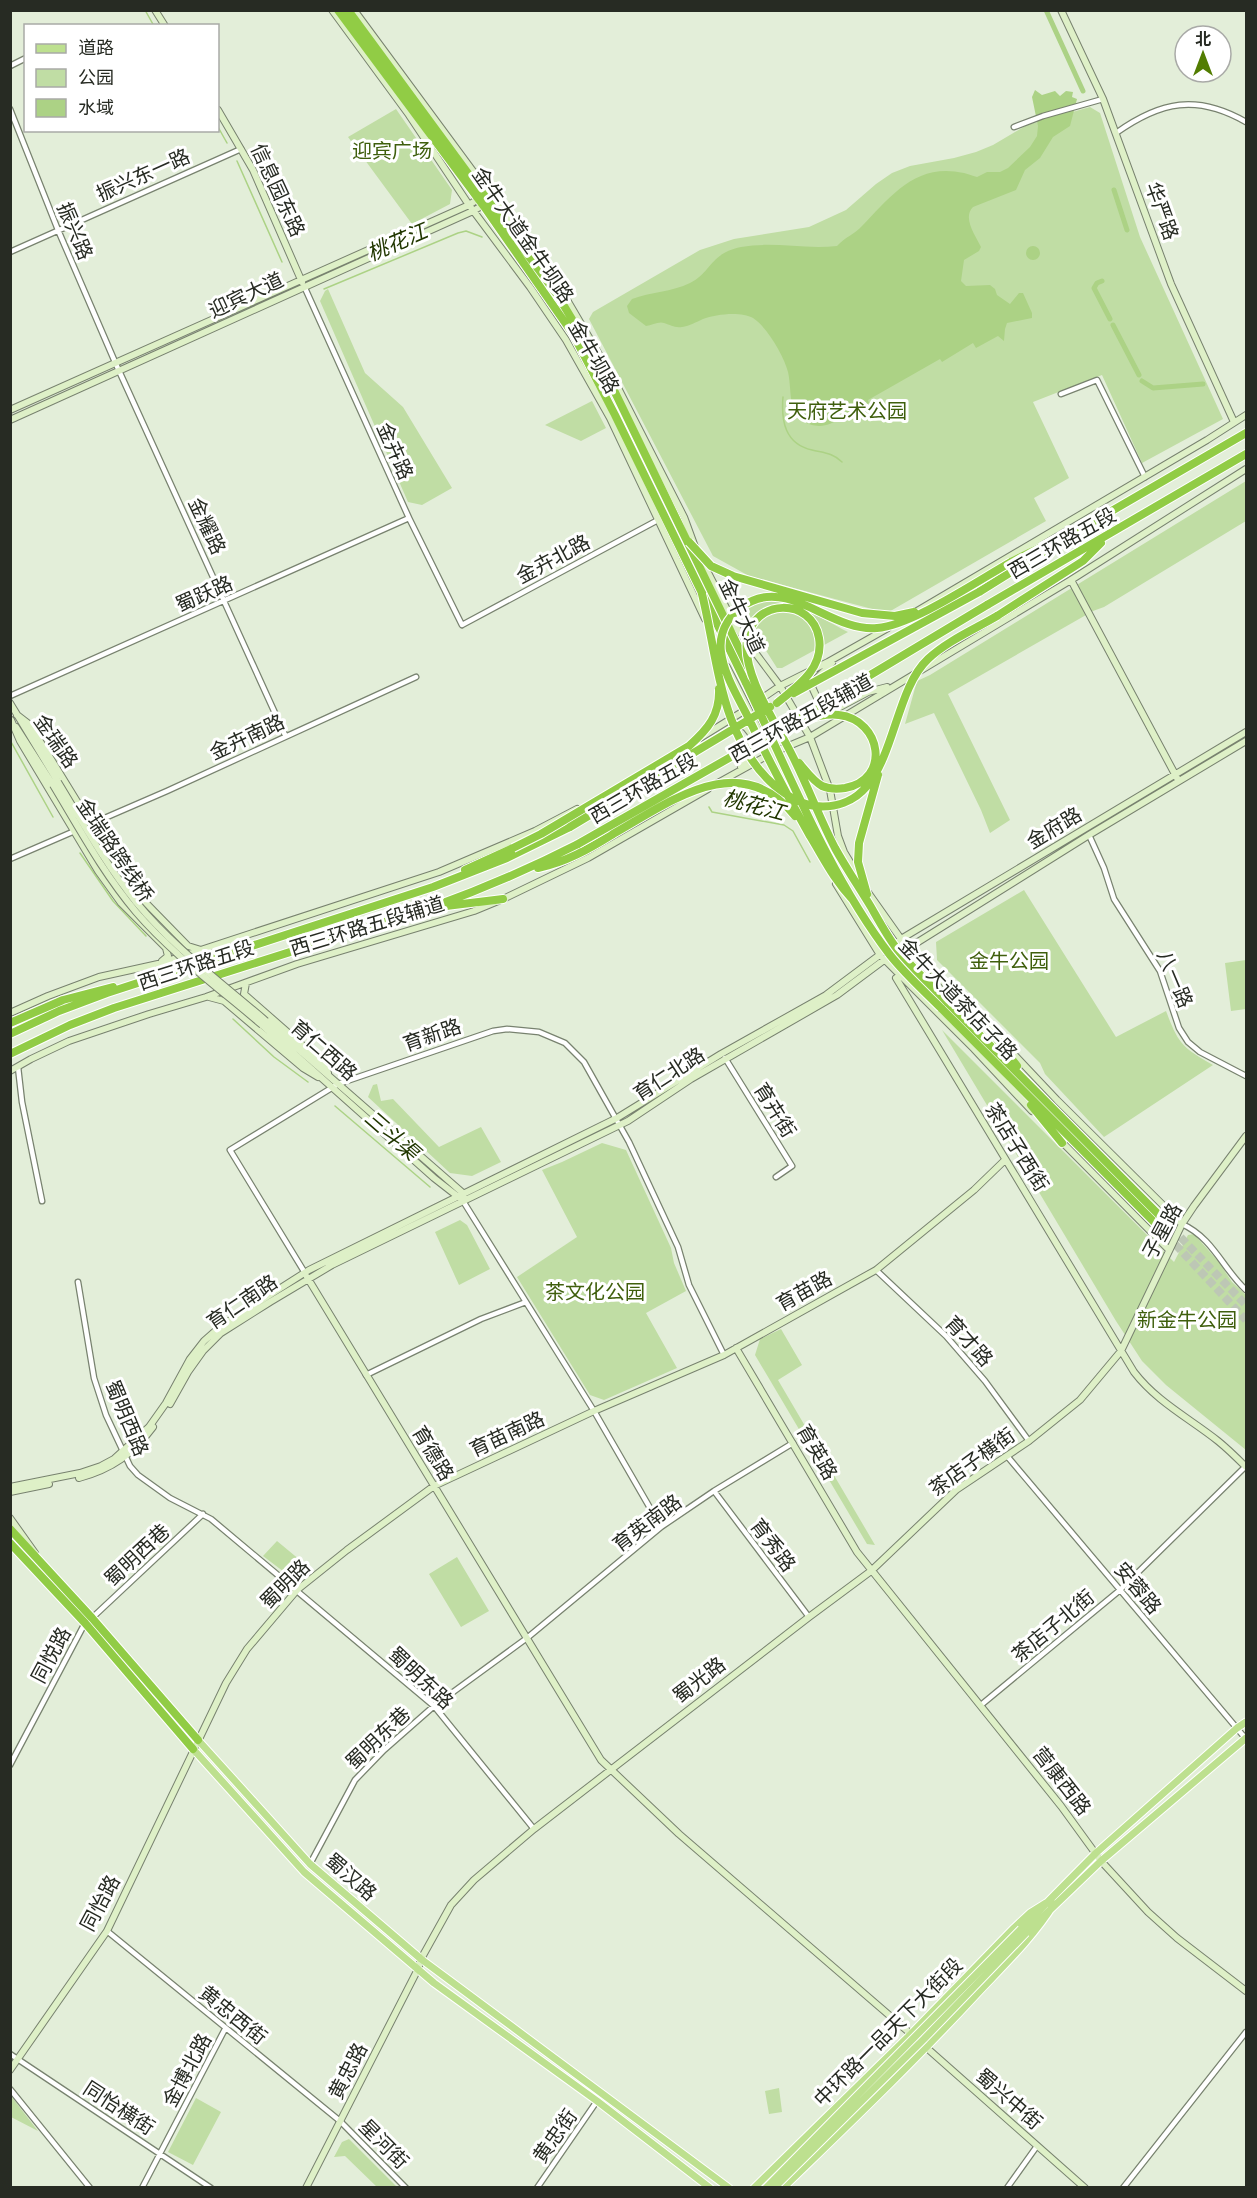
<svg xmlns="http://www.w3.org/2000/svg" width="1257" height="2198" font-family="'Space Grotesk','Noto Sans SC',sans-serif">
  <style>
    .green { fill: #c0dda4 }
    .water { fill: #acd285 }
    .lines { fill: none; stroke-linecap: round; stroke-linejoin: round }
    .stream { stroke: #acd285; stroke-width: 1.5 }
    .canal { stroke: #acd285; stroke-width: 5 }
    .highway-tunnel { stroke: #bdc7b5; stroke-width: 8; stroke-dasharray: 8 4; stroke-linecap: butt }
    .street-casing { stroke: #78826f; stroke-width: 7 }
    .secondary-casing { stroke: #78826f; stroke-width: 8 }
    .primary-casing { stroke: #fff; stroke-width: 9 }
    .highway-casing { stroke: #fff; stroke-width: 10 }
    .street { stroke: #fff; stroke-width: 4.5 }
    .secondary { stroke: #def0c7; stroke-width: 6 }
    .primary { stroke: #bde08f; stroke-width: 7 }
    .highway { stroke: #91cc45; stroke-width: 8 }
    .secondary-bridge-casing { stroke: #78826f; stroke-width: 8; stroke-linecap: butt }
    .primary-bridge-casing { stroke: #fff; stroke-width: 9; stroke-linecap: butt }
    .highway-bridge-casing { stroke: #fff; stroke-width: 10; stroke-linecap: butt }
    .secondary-bridge { stroke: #def0c7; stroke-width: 6 }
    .primary-bridge { stroke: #bde08f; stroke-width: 7 }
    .highway-bridge { stroke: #91cc45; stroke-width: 8 }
    .labels { text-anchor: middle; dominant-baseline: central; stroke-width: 6; stroke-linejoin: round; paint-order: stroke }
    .park-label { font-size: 20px; fill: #3f5f0d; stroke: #fff }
    .street-label { font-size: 20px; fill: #272b23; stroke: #fff }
    .water-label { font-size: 21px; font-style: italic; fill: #213700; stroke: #fff }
  </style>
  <rect width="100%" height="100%" fill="#e3eed9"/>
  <!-- green -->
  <path class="green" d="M1090,107L1100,113L1140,237L1223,419L1142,463L1102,375L1033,402L1069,478L1034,498L1046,521L887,613L749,576L713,556L589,319L593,312L700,250L734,239L809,227L846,210L876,184L892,173L910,166L954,158L976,152L993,145L1027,125Z
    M396,109L452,190L450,204L412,224L348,137Z
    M328,289L365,373L403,407L452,488L422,505L408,502L320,301L325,291Z
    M592,401L606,428L581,441L545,425Z
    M1246,481V521L1104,607L1093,611L948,694L1010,820L990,833L981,810L934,713L905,724L917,681L930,675Z
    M763,601C794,600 821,618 848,632L782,668H777L741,611Z
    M1024,890L1116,1037L1166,1011C1179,1045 1182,1047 1213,1065L1104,1137L1045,1074L1040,1063L937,960L936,942Z
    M1246,960V1009L1231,1011L1225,963Z
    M942,1030L1174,1262L1188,1235L1194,1234L1218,1261L1232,1282L1246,1295V1450L1166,1385L1142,1361L1116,1321Z
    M377,1084L381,1101L393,1099L439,1147L481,1127L501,1162L472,1176L450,1173L368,1097L373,1085Z
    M602,1143L626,1150L671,1248L674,1263L686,1291L646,1313L677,1368L604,1400L590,1395L517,1277L577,1237L542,1170L562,1162Z
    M460,1220L467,1225L490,1269L459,1285L435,1232Z
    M781,1329L802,1365L778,1380L875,1545L867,1544L755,1355L760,1339Z
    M277,1541L312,1570L303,1578H292L263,1556Z
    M457,1557L489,1611L461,1627L429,1574Z
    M779,2088L782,2112L769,2114L765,2091Z
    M11,2096L38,2131L11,2117Z
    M196,2098L221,2112L193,2165L168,2152Z
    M349,2139L397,2187H377L345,2156L334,2157L342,2142Z"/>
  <!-- water -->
  <path class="water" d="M1035,90L1042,95L1055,91L1060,96L1066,91L1073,92L1072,97L1077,99L1070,126L1053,137L1040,158L1025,170L1016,190L973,207C962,218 976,236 981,247L979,251L964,260L961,281L966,286L990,285L995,289L997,295L1010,304L1019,293H1023L1032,313V318L1007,323L1005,329L1004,341L998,336L976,348L973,343L942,362L940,359L868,400L869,403C858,409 831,427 819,426C785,423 793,394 788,372C784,356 767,327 753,318C741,311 716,314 703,319C696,322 690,326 682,327C674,328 671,325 664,323C659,321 652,325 646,326L629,313L627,306L632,299C650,292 672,292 690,283C711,273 710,253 741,247C773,241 805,250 837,246C845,237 855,234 862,226C891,196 916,162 964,173C969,174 972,176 977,177L987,172H1000L1008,168L1030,147L1037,136L1038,126L1032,97Z
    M1026 253a7 7 0 1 1 14 0a7 7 0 1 1-14 0Z"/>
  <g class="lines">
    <!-- stream -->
    <path class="stream" d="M145,10L154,26
      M218,127L227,143
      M237,161L282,262
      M324,289L458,233L466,231L482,237
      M783,397C781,421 785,444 812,450C824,453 833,453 842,462
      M10,740L53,817
      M709,807L712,812L784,825L793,831L810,862
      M80,853L113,901L146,936
      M233,1019L274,1057L308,1082
      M335,1106L430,1187"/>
    <!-- canal -->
    <path class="canal" d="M1046,10L1083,91
      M1114,190L1127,230
      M1102,281L1097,283L1094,288L1110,319
      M1113,325L1139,375
      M1142,381L1153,388L1203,384"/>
    <!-- highway-tunnel -->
    <path class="highway-tunnel" d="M1164,1220L1246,1305
      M1159,1227L1246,1320"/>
    <defs>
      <path id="street" d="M10,66L26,58
        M10,109L58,230L115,362L285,735
        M1014,127L1043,116L1103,99
        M1116,133C1161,101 1197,94 1246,122
        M10,252L241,149
        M304,286L409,518L462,625L658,520
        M1061,394L1097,380L1145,477
        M10,696L409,518
        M1089,835L1104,868L1114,899L1160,971L1179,1028L1188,1042L1200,1052L1246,1076
        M10,859L167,791L416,677
        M725,1058L792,1166L776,1177
        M18,1067L22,1102L42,1201
        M463,1201L594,1411L661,1527
        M1182,1224C1213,1238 1223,1269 1246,1290
        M876,1270L946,1336L985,1381L1029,1441
        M305,1273L230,1150L338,1084L493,1031L507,1029L539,1032L565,1043L584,1062L629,1142L678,1247L689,1285L724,1355
        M78,1282L94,1378L106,1415L130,1466L138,1475L170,1498L211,1519L434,1706L534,1829
        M366,1375L481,1319L526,1302
        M1007,1456L1246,1739
        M714,1491L809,1617
        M92,1618L203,1514
        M981,1705L1120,1590L1246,1466
        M10,1765L85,1623
        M310,1864L355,1780L384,1750L434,1706L527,1638L661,1527L714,1491L793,1443
        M107,1931L340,2121L406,2188
        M10,2054L211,2188
        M10,2089L90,2188
        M142,2188L225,2029
        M537,2188L597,2101
        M1007,2188L1037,2146
        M1123,2188L1246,2032"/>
      <path id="secondary" d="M155,10L165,26
        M332,10L409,115L469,205L530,287L566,340L610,418L705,619
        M354,10L563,293L614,380L684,517L695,547
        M1061,10L1103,99L1171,284L1234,422
        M218,110L253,170L302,282
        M10,410L469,205L481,197
        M10,420L473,211L485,204
        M700,557L736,627L780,686L810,737L830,790L838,836L844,852L862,882
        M1071,580L1177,778
        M912,614L1207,440L1246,415
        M832,663L814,681L812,687L818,700L830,708H838L868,692L887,687
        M727,667L794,799
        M758,701L780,686L828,662L888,628
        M10,703L58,782
        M17,715L30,725L113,860L146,903L188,946L201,950
        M11,720L20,741L98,871L121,903L166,948L168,956L162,961
        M741,724C758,734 756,755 741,767
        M16,727L53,785
        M700,738L747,709
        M716,784L772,753L810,737L1071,580L1246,469
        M836,884L880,955L974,1049L1032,1111
        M867,891L901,939L990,1029
        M896,978L1134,1372C1157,1402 1189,1418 1218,1441C1228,1449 1237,1458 1246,1467
        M246,983L244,994L325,1065L328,1073
        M209,997L224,1001L303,1068L318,1077
        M10,1013L48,996L99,977L158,964L439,872L535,831L577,809
        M266,1021L464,1194V1197
        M262,1025L434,1178L461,1199
        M1005,1045L1057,1100L1182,1224
        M10,1071L31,1059L69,1041L149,1014L206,997L297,964L474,911L503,899L588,858L708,789
        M1060,1140L1169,1250
        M307,1277L601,1760L679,1834L911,2034L1085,2188
        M736,1348L857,1552L1061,1806L1101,1861L1148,1912L1177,1938L1246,1991
        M170,1404L188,1372L203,1351L221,1333L270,1302L332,1265L628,1121L691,1079L837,995L884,960L910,947L1089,835L1246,741
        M79,1478C112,1469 133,1454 153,1427
        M10,1487L80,1473L101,1466L114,1459L149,1427L166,1403L190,1359L204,1341L221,1326L309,1270L617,1118L721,1054L826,995L901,939L1246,732
        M10,1492L49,1484
        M10,1518L35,1553
        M10,2070L107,1931L226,1683L247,1649L297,1590L347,1550L434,1486L594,1411L724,1355L876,1270L974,1190L1005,1160
        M306,2188L418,1969L421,1959L451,1905L474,1880L534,1829L809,1617L871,1571L956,1490L1029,1441L1080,1400L1121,1351L1182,1224L1194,1206L1246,1136"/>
      <path id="primary" d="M198,1740L310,1864L421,1959L729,2188
        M193,1749L304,1872L434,1983L597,2101L710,2188
        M1021,1929L1096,1853L1237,1728L1246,1722
        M1026,1933L1101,1861L1246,1738
        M754,2188L911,2034L1014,1928L1030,1913L1046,1903
        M783,2188C848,2125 913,2063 974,1997C1002,1967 1032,1939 1054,1904"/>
      <path id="highway" d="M338,10L483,205L573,334L615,415L746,683
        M348,10L558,296L610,382L748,667
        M1011,562L1059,538
        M979,592L1072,534L1246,433
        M987,605L1246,454
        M997,616L1083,561L1101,543
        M538,868C566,862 589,849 613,834
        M465,870L513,848
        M446,906L503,899
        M947,1002L1164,1220
        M941,1008L1159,1227
        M10,1023L63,1000L113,987
        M988,1027L1017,1066
        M10,1034L59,1011L107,993L433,887L507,858L570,827
        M10,1054L70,1025L114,1008L435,906C485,888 531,868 578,844
        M1031,1105L1062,1143
        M10,1529L92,1618L198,1740
        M10,1543L85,1623L193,1749"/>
    </defs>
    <!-- street casing -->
    <use href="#street" class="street-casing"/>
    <!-- secondary casing -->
    <use href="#secondary" class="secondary-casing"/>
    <!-- primary casing -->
    <use href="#primary" class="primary-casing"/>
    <!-- highway casing -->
    <use href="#highway" class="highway-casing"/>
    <!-- street -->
    <use href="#street" class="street"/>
    <!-- secondary -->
    <use href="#secondary" class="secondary"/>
    <!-- primary -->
    <use href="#primary" class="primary"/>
    <!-- highway -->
    <use href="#highway" class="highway"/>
    <defs>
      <path id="secondary-bridge" d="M58,782C83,823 106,865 136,902C173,947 222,983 266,1021
        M53,785C79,828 103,873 136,912C172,954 220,989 262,1025"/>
      <path id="primary-bridge" d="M766,2188L1021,1929
        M774,2188L924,2039L1026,1933"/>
      <path id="highway-bridge" d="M689,542L711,566L733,576L862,613L895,616L914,612
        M702,594C718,659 720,738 775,786C786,795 800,804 815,806C835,808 854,802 867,786C895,752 898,687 928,659C947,641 975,629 997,616
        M746,683C788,771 830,877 890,955C905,974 924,991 941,1008
        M794,693L979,592
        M777,703C798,686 824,668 819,638C812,597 753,598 747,640C742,674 776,723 791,753C807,784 819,817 835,848C846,868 859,887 871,907C879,921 887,936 897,949C912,968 931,985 947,1002
        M798,722C811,718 825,713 839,715C882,720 891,780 845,788C838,789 829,789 822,786C813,781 806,771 799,763
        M570,827L770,707
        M613,834C670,802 740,747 795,816
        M578,844L787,725L987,605
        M513,848L541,834L689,746C708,729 720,715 719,689
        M867,894L858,862L859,843L878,775
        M853,900C834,880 824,859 810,836C788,797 768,759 749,719C738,697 724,675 721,652C718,630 732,609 752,601C793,582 833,632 877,628C911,626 979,580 1011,562"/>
    </defs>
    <!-- secondary-bridge casing -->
    <use href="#secondary-bridge" class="secondary-bridge-casing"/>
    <!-- primary-bridge casing -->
    <use href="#primary-bridge" class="primary-bridge-casing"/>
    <!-- highway-bridge casing -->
    <use href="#highway-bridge" class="highway-bridge-casing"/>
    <!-- secondary-bridge -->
    <use href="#secondary-bridge" class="secondary-bridge"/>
    <!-- primary-bridge -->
    <use href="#primary-bridge" class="primary-bridge"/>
    <!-- highway-bridge -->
    <use href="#highway-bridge" class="highway-bridge"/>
  </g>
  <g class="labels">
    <!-- park labels -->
    <g class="park-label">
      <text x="392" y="151">迎宾广场</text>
      <text x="847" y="411">天府艺术公园</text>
      <text x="1009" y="961">金牛公园</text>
      <text x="595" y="1292">茶文化公园</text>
      <text x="1187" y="1320">新金牛公园</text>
    </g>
    <!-- street labels -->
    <g class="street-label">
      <text transform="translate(143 175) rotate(-24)">振兴东一路</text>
      <text transform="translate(278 190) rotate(65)">信息园东路</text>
      <text transform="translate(1162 211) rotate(70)">华严路</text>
      <text transform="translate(75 231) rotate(67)">振兴路</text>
      <text transform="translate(523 235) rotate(55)">金牛大道金牛坝路</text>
      <text transform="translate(246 295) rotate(-25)">迎宾大道</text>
      <text transform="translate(594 357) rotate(60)">金牛坝路</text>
      <text transform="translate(395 451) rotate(66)">金卉路</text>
      <text transform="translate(207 526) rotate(65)">金耀路</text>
      <text transform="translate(1062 543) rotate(-30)">西三环路五段</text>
      <text transform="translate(553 559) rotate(-28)">金卉北路</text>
      <text transform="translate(204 594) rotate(-24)">蜀跃路</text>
      <text transform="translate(742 616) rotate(65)">金牛大道</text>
      <text transform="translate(801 718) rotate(-29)">西三环路五段辅道</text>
      <text transform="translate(247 737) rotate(-25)">金卉南路</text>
      <text transform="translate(56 741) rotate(55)">金瑞路</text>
      <text transform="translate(643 788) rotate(-30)">西三环路五段</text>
      <text transform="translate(1054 828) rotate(-31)">金府路</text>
      <text transform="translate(115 850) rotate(56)">金瑞路跨线桥</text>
      <text transform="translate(367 926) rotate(-17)">西三环路五段辅道</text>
      <text transform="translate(196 965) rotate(-18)">西三环路五段</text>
      <text transform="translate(1175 979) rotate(67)">八一路</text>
      <text transform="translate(958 999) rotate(46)">金牛大道茶店子路</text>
      <text transform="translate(432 1035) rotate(-19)">育新路</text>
      <text transform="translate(324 1050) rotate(41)">育仁西路</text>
      <text transform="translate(669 1074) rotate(-33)">育仁北路</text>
      <text transform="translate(775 1110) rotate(58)">育卉街</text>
      <text transform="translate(1017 1147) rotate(58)">茶店子西街</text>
      <text transform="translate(1162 1231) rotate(-62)">子星路</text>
      <text transform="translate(804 1291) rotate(-29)">育苗路</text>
      <text transform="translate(242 1302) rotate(-34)">育仁南路</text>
      <text transform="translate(969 1341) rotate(48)">育才路</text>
      <text transform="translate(127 1418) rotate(67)">蜀明西路</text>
      <text transform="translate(507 1434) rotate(-25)">育苗南路</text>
      <text transform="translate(817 1452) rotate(60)">育英路</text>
      <text transform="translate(433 1453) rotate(59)">育德路</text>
      <text transform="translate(972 1462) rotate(-36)">茶店子横街</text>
      <text transform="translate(647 1523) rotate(-37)">育英南路</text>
      <text transform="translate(773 1545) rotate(53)">育秀路</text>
      <text transform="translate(137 1555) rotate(-43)">蜀明西巷</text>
      <text transform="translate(285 1584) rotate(-45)">蜀明路</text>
      <text transform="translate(1138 1588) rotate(50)">安蓉路</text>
      <text transform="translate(1053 1626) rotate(-40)">茶店子北街</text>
      <text transform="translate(51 1655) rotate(-62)">同悦路</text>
      <text transform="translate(421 1678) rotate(43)">蜀明东路</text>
      <text transform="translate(699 1680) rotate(-38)">蜀光路</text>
      <text transform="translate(378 1738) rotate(-44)">蜀明东巷</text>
      <text transform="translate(1062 1781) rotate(52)">营康西路</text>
      <text transform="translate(351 1877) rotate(41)">蜀汉路</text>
      <text transform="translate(100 1903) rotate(-62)">同怡路</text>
      <text transform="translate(233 2015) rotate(39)">黄忠西街</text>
      <text transform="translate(888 2032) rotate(-45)">中环路一品天下大街段</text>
      <text transform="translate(187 2070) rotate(-62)">金博北路</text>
      <text transform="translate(348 2071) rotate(-63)">黄忠路</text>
      <text transform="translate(1009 2099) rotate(41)">蜀兴中街</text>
      <text transform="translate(119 2108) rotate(33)">同怡横街</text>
      <text transform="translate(555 2136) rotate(-55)">黄忠街</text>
      <text transform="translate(384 2144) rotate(45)">星河街</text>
    </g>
    <!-- water labels -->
    <g class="water-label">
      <text transform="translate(397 242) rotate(-23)">桃花江</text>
      <text transform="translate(754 805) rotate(15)">桃花江</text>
      <text transform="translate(392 1135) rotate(41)">三斗渠</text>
    </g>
  </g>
  <!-- border -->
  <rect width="1257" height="2198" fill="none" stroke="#272b23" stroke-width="24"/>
  <!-- legend -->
  <rect x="24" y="24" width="195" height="108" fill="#ffffff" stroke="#a9aaa7" stroke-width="1.5"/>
  <rect x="36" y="44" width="30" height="9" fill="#bde08f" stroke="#a9aaa7" stroke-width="1.5"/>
  <text x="78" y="54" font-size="18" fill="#272b23">道路</text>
  <rect x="36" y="69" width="30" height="18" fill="#c0dda4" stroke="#a9aaa7" stroke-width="1.5"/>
  <text x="78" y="84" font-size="18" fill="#272b23">公园</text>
  <rect x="36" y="99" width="30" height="18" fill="#acd285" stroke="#a9aaa7" stroke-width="1.5"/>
  <text x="78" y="114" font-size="18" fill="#272b23">水域</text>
  <!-- north arrow -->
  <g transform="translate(1203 54)"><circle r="28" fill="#ffffff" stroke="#a9aaa7" stroke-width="1.5"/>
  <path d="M0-4.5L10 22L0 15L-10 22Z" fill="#527d01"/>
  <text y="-9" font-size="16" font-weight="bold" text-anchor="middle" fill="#272b23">北</text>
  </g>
</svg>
